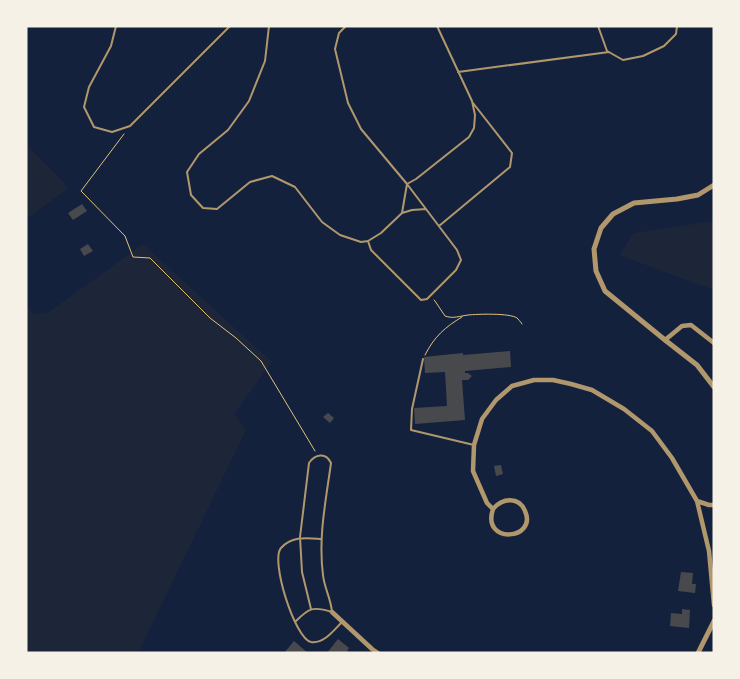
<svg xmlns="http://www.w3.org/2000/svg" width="740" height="679" font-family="Lato,sans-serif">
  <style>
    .green { fill: #1d2539 }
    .building { fill: #48494c }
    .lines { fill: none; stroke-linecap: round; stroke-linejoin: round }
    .path { stroke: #e5c07b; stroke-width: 1 }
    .service { stroke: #b1986c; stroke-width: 2 }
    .minor { stroke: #b1986c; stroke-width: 4.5 }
    .tertiary { stroke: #b1986c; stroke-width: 5 }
  </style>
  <rect width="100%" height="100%" fill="#14213d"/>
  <!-- green -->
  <path class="green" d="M26,144L69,188L26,219Z
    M714,221V290L619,255L634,233Z
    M143,244L272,362L234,414L246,430L138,653H26V305L34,314L49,312Z"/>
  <!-- building -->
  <path class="building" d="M82,204L87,211L73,220L68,213Z
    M88,244L93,251L84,256L80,249Z
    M510,351L511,367L465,371V373H468L472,376L468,380H462L465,420L415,424L414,408L447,406L445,372L425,373L424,357L463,353V355Z
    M328,413L334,418L330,423L323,417Z
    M501,465L503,474L496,476L494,466Z
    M681,572L693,573L692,584H696L695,593L678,591Z
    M682,609L690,610L689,628L670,626L671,613L682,614Z
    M338,639L349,648L347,651L350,653H327Z
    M294,641L308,653H284Z"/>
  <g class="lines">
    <!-- path -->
    <path class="path" d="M124,134L81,191L125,236L133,257L150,258L210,318L236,338L261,361L315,451
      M434,300L435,301L445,316C453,319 460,316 468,315C478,314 510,313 517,318C518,319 521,322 522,324
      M425,355C434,337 445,327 462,317"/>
    <!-- service -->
    <path class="service" d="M116,26L111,46L89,87L84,107L94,127L112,132L130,126L230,26
      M269,26L265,61L249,101L228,130L199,154L187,172L191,195L203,208L217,209L250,182L272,176L295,187L322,222L340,235L361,242L368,241L381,233L402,213L407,184L361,129L348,103L335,49L339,33L346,26
      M598,26L607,51L623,60L643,56L664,46L676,34L677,26
      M458,72L609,52
      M402,213L412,210L426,209
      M439,226L510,167L512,153L473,103
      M368,241L371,250L421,300L427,299L456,270L461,260L457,250L407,184L416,179L469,137L474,128L475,115L472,101L437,26
      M423,359L412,409L411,430L474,445
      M321,539C306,538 292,536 281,548C270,560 295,639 311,642C324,644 334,630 342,622
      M296,621C309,608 313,606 332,612C331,599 324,587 323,575C318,537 326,500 331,463C326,452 315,454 309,463L300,537L302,572L311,609"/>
    <!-- minor -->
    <path class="minor" d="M665,340L682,326L691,325L714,343
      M697,501L709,505H714
      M493,509C502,498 519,496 525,511C538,540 481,545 493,509L487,503L473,471L474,445L482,419L496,400L512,386L534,380H553L571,384L592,390L624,409L652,431L672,458L697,501L709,551L714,605
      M332,612L372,649L378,653"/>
    <!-- tertiary -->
    <path class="tertiary" d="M714,185L698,195L677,199L634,203L613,214L601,228L594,249L596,271L605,291L665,340L697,365L714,387
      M698,653L714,621"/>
  </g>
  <!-- border -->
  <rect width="740" height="679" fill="none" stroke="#f6f1e7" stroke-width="55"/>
</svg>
